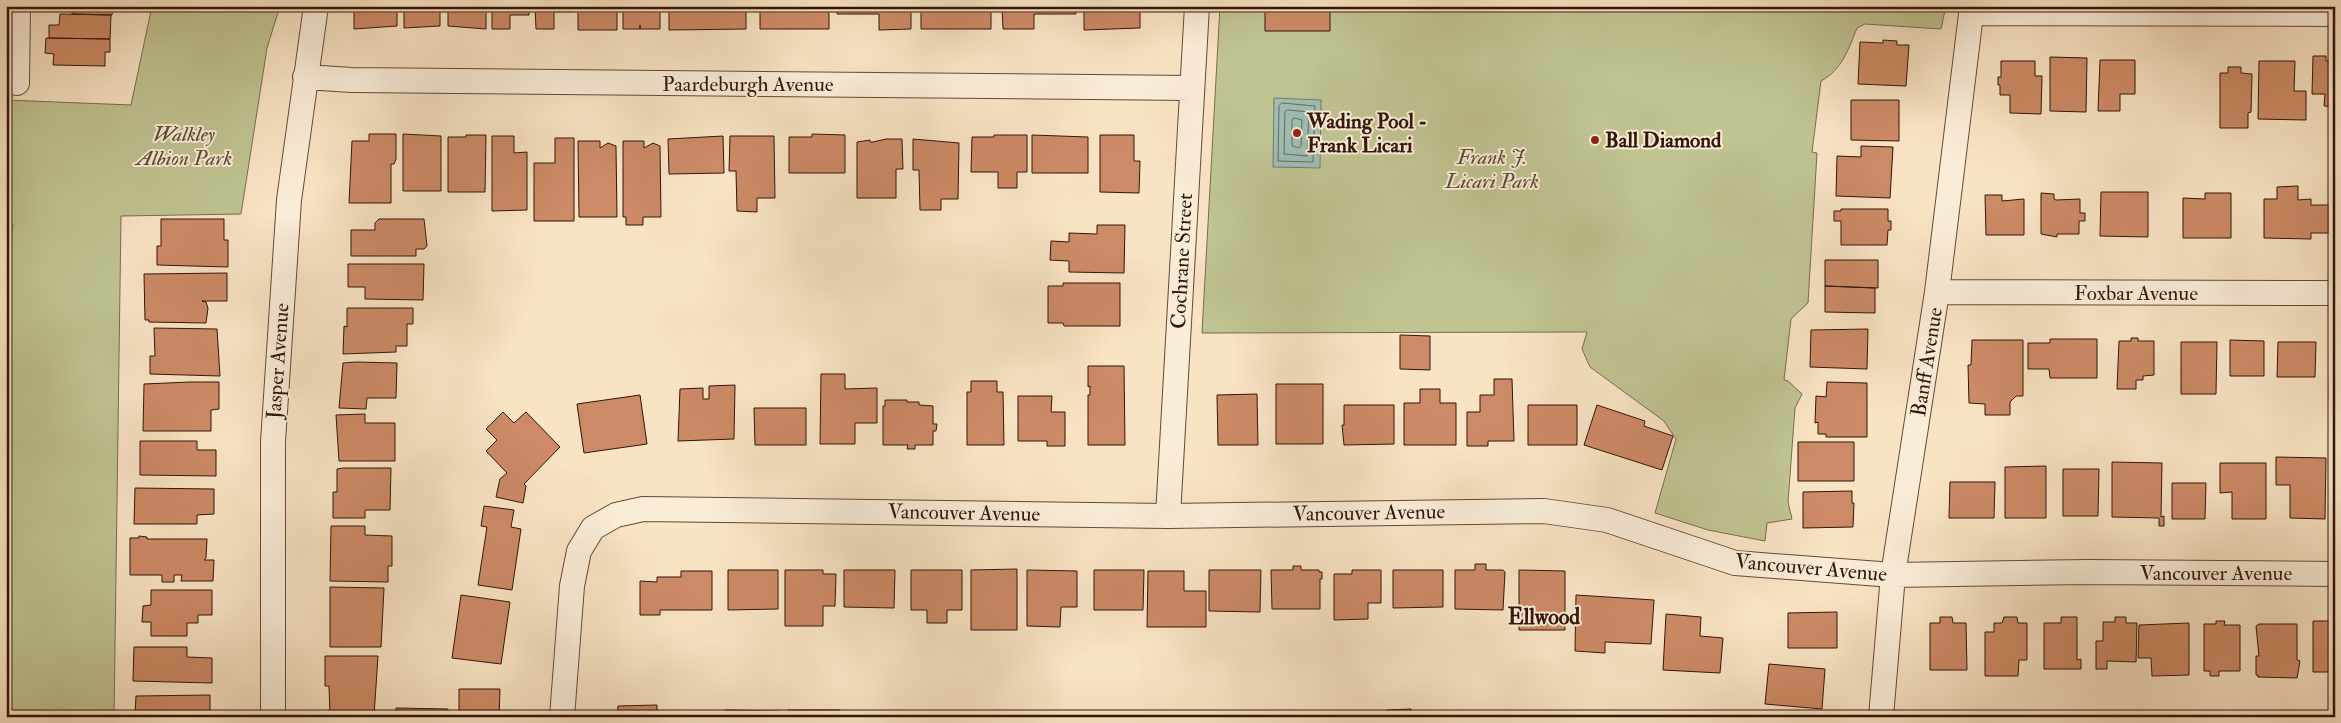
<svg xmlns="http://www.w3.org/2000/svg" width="2341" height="723" font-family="'IM FELL Double Pica',serif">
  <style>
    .green { fill: #c0c392; stroke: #796c4e }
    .water { fill: #9dbeb3; stroke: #727a6f }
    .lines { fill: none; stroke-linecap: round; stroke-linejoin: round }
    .shore { stroke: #686a5e; stroke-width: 1 }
    .building { fill: #cc8a66; stroke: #321509 }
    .street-casing { stroke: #644838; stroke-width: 26 }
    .street { stroke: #faedd8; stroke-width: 24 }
    .poi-dot { fill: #8f2418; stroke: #faedd8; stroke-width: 2 }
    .labels { text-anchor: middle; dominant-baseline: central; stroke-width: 4; stroke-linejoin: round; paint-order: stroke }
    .street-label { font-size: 21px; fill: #321509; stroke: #faedd8 }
    .poi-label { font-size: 21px; font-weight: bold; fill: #321509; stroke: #faedd8; text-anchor: start }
    .park-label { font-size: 21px; font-style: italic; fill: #5d4932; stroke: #faedd8 }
    .neighbourhood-label { font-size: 22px; font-weight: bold; fill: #321509; stroke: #faedd8 }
  </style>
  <rect width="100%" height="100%" fill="#f8e3c3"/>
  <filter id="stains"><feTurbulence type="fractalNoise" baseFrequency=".004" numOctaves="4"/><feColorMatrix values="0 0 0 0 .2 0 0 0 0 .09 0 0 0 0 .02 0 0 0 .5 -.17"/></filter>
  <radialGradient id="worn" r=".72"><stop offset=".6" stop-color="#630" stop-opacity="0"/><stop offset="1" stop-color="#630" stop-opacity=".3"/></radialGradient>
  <!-- green -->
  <path class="green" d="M152,6H280L267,48L241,214L121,216L114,717H6V304L13,224L6,223V100L131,105Z
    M1220,6H1946L1941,29L1865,24L1857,28C1849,48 1842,70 1821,81L1812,152L1817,153L1808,303L1791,319L1784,380L1788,381L1802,394L1795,408L1788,502L1792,519L1767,523L1765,541L1708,530L1655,513L1676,439L1664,421L1590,367L1582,349L1587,332L1202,333Z"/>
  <!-- water -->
  <path class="water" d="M1274,98L1321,100L1320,168L1273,167Z"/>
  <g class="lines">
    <!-- shore -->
    <path class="shore" d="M1282,103L1315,106L1313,162L1278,161L1279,106Z
      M1288,110L1309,112L1307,156L1284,154L1285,112Z
      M1295,118L1302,120L1301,146L1299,148L1292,146V120Z"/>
  </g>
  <!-- building -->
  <path class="building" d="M66,6H113L112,15L72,14V6Z
    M397,6V26L354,29V7Z
    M404,6H440V26L404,28Z
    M448,6H486V29L448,26Z
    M492,6H529V15H510V29H492Z
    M535,6H573V12H554V29H536Z
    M578,6H617V30H578Z
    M623,6H660V29H640V25V29H623Z
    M669,6H746V29L669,30Z
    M760,6H829V29H760Z
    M837,6H911V29L879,30V14H837Z
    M921,6H991V29H921Z
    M1002,6H1076V14H1034V29H1003Z
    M1084,6H1140V28L1084,30Z
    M1265,6H1330V31H1265Z
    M60,14L111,15L110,39L49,38V25H59Z
    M46,38L110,39V52H105V66L53,65L54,54L45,53Z
    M1883,40L1897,41V45H1909L1906,86L1858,84L1860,42L1883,43Z
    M2313,56H2326V61H2333L2332,57H2335V107L2324,106L2325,94H2312Z
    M2050,57L2087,58L2086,112L2050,111Z
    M2100,60H2135V94H2120V111H2098Z
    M2001,61H2035V76H2042L2041,114L2010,113V95H2000V85H1998V77H2001Z
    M2259,61H2295L2294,91H2306V120L2258,119Z
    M2228,67H2241V73L2252,74L2251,112L2248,113V128H2220V73H2228Z
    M1851,100H1899V141L1851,140Z
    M369,134H396V159L394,164H391V203H349L352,141H369Z
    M403,134L441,136V191H403Z
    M812,134L845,135V173H789V137H812Z
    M466,135H486L485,192H448V137H466Z
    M994,135H1027V172H1017V188H998V172H971L972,137H994Z
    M1032,135L1088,137V173H1032Z
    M1100,135H1134V161H1140L1139,193L1100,192Z
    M492,136H514V153L527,152V210L492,211Z
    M723,136L724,173L669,174L668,139Z
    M730,136H774L775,198H757V212L737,211L736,171H729Z
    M555,138H574V221H534V163H555Z
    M886,139H902L903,169H896V198H857V142L870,140V142H873Z
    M913,139L959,143L958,199H941V210H920L919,170H913Z
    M578,141H600V148L608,143L616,146L617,217H579Z
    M623,141H644V148L653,143L660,146L661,217H643V225H626V217H623Z
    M1861,146L1893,147L1890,198L1836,196L1837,156L1861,157Z
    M2298,186V200L2311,199V205H2329V233H2311V239L2264,238V199H2277V187Z
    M2101,192H2148V237L2100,236Z
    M2041,193L2054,194V199L2056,200L2080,199V213H2085V221H2079V234H2057V237L2041,234Z
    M2205,193H2231V238H2183V198L2205,199Z
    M1985,195H2002V201L2024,199V235H1986Z
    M1841,209H1888V221H1891V230H1888L1887,245H1841V221H1834V211H1841Z
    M161,219H224V240H228V267L157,265V246H161Z
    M379,219H424L427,246L424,249H416V256H351V230H375V223Z
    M1097,225H1125L1124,273L1069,272V261L1050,260L1051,241L1069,242V233L1097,234Z
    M1825,260H1878V288L1825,286Z
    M348,264H424L423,300L365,299V287H348Z
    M227,273V301H202L206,302L208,308L206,323L149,322V320H145L144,274Z
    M1063,283H1120V326H1064L1063,323H1048V286H1063Z
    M1825,286L1875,288V313L1825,312Z
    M347,308H413V324H407V346H396V352L343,354L344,326L347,327Z
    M154,328L217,329L220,376L150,374V356H155Z
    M1868,329L1867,369L1810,367L1811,330Z
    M1400,335L1430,336V370L1400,369Z
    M2330,337H2335V399H2329Z
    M2131,338H2138V341H2154V375L2143,376V380H2136V389H2117L2119,341H2131Z
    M2050,339H2097V378H2050L2049,369H2028V343H2050Z
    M1972,340H2023V396H2016L2010,402V415H1985V404L1969,403L1968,365H1971Z
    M2230,340L2264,341V376H2230Z
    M2181,342H2217L2216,394H2181Z
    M2278,342H2316L2315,377H2277Z
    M356,362L397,363L396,398H367L366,409L339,408L343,363Z
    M1088,366H1124L1125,445H1088V395H1090V386L1088,387Z
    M821,374H845V389L877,388V423H855V444H820Z
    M1494,379H1512L1514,441H1488V446H1467V412H1480V395H1494Z
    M971,381H997V392H1003L1004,445H967V392H971Z
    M190,382H219V409L211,410V431H143L144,384Z
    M1827,382L1867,383V437H1826V434H1818V422L1815,423L1816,396L1826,397Z
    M1276,384H1323V444H1276Z
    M735,385L734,439L678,441L680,389L703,388V399H709V386Z
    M1420,389H1440V403H1456V445H1404V403H1420Z
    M1257,394L1258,445H1218L1217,395Z
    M640,395L647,444L584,453L577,404Z
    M1018,396H1052L1051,412H1065V446H1047V441H1018Z
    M885,400H907V402H919V405L933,406V424H937L936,431H933V445H915V449H907L908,445H883V406H885Z
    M1344,405H1394V444L1344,445L1342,425H1344Z
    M1528,405H1577V445H1528Z
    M1597,405L1645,421L1644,426L1673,436L1662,470L1584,445Z
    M754,408H806V445H755Z
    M503,412L514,423L526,412L560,447L524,484L526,486L523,503L496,497L500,479L507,473L486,451L497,440L486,429Z
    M365,414V423H395V461H339L336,415Z
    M140,441H197V450H216V476L140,475Z
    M1798,442H1854V481H1798Z
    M2276,457L2326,458L2325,519L2290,518V485H2276Z
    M2112,462L2162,463L2161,517L2164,516V526H2159V518L2112,517Z
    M2220,463H2266V519H2232V492L2220,493Z
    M2046,466V518H2005V467Z
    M343,468H391L390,510H365V518H333V492H337V469Z
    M2063,469H2099L2098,516H2063Z
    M1950,482H1995L1994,518H1949Z
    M2172,483H2206L2205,519H2172Z
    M135,488L214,489V514L197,515V524H134Z
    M1852,491V503H1854L1853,527L1803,528V492Z
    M484,506L514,510L511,527L521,529L512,590L478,585L487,527L481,526Z
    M331,526H365V535L392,536V566H388V582L330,581Z
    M139,536L147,537V539H207L206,558L204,560H214L213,581H181L182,575H174V582H162V575H130V538H139Z
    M1475,564H1486V570H1503L1505,572L1503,610L1455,609V570H1475Z
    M1293,566H1301V570H1319V572H1322V579H1320V609H1272L1271,570H1293Z
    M1017,569V630H971V570Z
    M728,570H778V609L728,610Z
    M785,570H823V574H836L835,606H823V626H785Z
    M844,570H895L894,608L844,607Z
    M911,570H962V610H947V623H927V610H911Z
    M1027,570L1077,571V607H1061L1060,627L1027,626Z
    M1094,570H1144L1143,610H1094Z
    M1209,570H1261L1260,612L1209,611Z
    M1352,570H1381V603H1368V619L1334,620V574H1352Z
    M1393,570H1443V607L1393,608Z
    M1519,570L1565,571V630H1519Z
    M681,571H712V610H660V615H640V581L657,582V577H681Z
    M1148,571H1184V591H1206V627H1147Z
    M330,587L384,588L381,647H330Z
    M151,590H212V615H198V623H187V636H151V622H142L143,606L151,605Z
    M461,595L510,602L501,664L452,658Z
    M1576,595L1654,600L1651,644L1605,642V653L1575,651Z
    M1837,612V648H1788V613Z
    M1666,614L1701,617L1700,636L1723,638L1720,673L1663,670Z
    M1940,617H1952L1953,623H1966L1967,670H1930V623H1940Z
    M2004,617H2017L2018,623H2027V660H2019L2018,676H1985V632H1994V623H2002Z
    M2061,617H2077V660L2081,659V669H2044V623H2061Z
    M2115,617H2126V623H2137L2136,662L2107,661V669H2096V641H2103V622H2115Z
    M2216,621H2225L2224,625H2240V671H2219V676H2210V671H2204V624H2216Z
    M2313,621H2334L2335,672H2313Z
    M2189,623V675L2152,676L2151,658H2138L2139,625Z
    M2259,624H2297V660L2300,661L2297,678L2258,677V675H2256V656H2259L2256,626Z
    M134,647H187V657L212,658V683L133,681Z
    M325,656H378L374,716H330L329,686H325Z
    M1769,664L1825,669L1822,709L1765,704Z
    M459,689H500L499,717H459Z
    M210,695V717H133V714H135L136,696Z
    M657,705V717H617L618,706Z
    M396,708L448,709L447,717H396Z
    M1411,709V717H1387V710Z
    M725,710L779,711V717H725Z
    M788,710H840V717H788Z
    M962,713H1012V717H962Z
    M1018,713L1066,714V717H1017Z"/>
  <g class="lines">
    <defs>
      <path id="street" d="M1971,13L2335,14
        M305,77L352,80L1192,88
        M17,83L18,6
        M1937,292L2335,293
        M1168,516L1197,6
        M273,717V442L289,200L316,6
        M562,717L572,586L579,551L593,528L616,515L643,509L1168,516L1544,511L1607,520L1735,563L1893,575L2088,572L2335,574
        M1881,717L1893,575L1937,292L1972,6"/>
    </defs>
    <!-- street casing -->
    <use href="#street" class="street-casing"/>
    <!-- street -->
    <use href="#street" class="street"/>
  </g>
  <!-- markers -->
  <g class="poi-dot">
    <circle cx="1297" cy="133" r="5"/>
    <circle cx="1595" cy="140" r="5"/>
  </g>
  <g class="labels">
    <!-- street labels -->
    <g class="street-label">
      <text x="748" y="84">Paardeburgh Avenue</text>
      <text transform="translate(1182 261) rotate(-87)">Cochrane Street</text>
      <text x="2136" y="293">Foxbar Avenue</text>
      <text transform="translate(278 361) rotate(-86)">Jasper Avenue</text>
      <text transform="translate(1927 362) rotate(-81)">Banff Avenue</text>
      <text transform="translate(964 513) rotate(1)">Vancouver Avenue</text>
      <text transform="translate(1369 513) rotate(-1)">Vancouver Avenue</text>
      <text transform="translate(1811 568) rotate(5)">Vancouver Avenue</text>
      <text x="2216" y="573">Vancouver Avenue</text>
    </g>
    <!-- poi labels -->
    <g class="poi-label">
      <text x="1307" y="121">Wading Pool -<tspan x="1307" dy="24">Frank Licari</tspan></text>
      <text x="1605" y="140">Ball Diamond</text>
    </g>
    <!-- park labels -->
    <g class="park-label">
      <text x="184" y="134">Walkley<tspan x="184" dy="24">Albion Park</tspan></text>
      <text x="1492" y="157">Frank J.<tspan x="1492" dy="24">Licari Park</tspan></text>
    </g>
    <!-- neighbourhood labels -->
    <g class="neighbourhood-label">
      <text x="1544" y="617">Ellwood</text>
    </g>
  </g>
  <!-- margin -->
  <rect width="2341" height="723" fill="none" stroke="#f8e3c3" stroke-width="25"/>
  <rect x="8" y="8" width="2326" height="708" fill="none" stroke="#321509" stroke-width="2.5"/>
  <rect x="12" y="12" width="2316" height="698" fill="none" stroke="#321509"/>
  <rect width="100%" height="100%" filter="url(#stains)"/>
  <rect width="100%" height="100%" fill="url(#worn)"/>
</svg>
